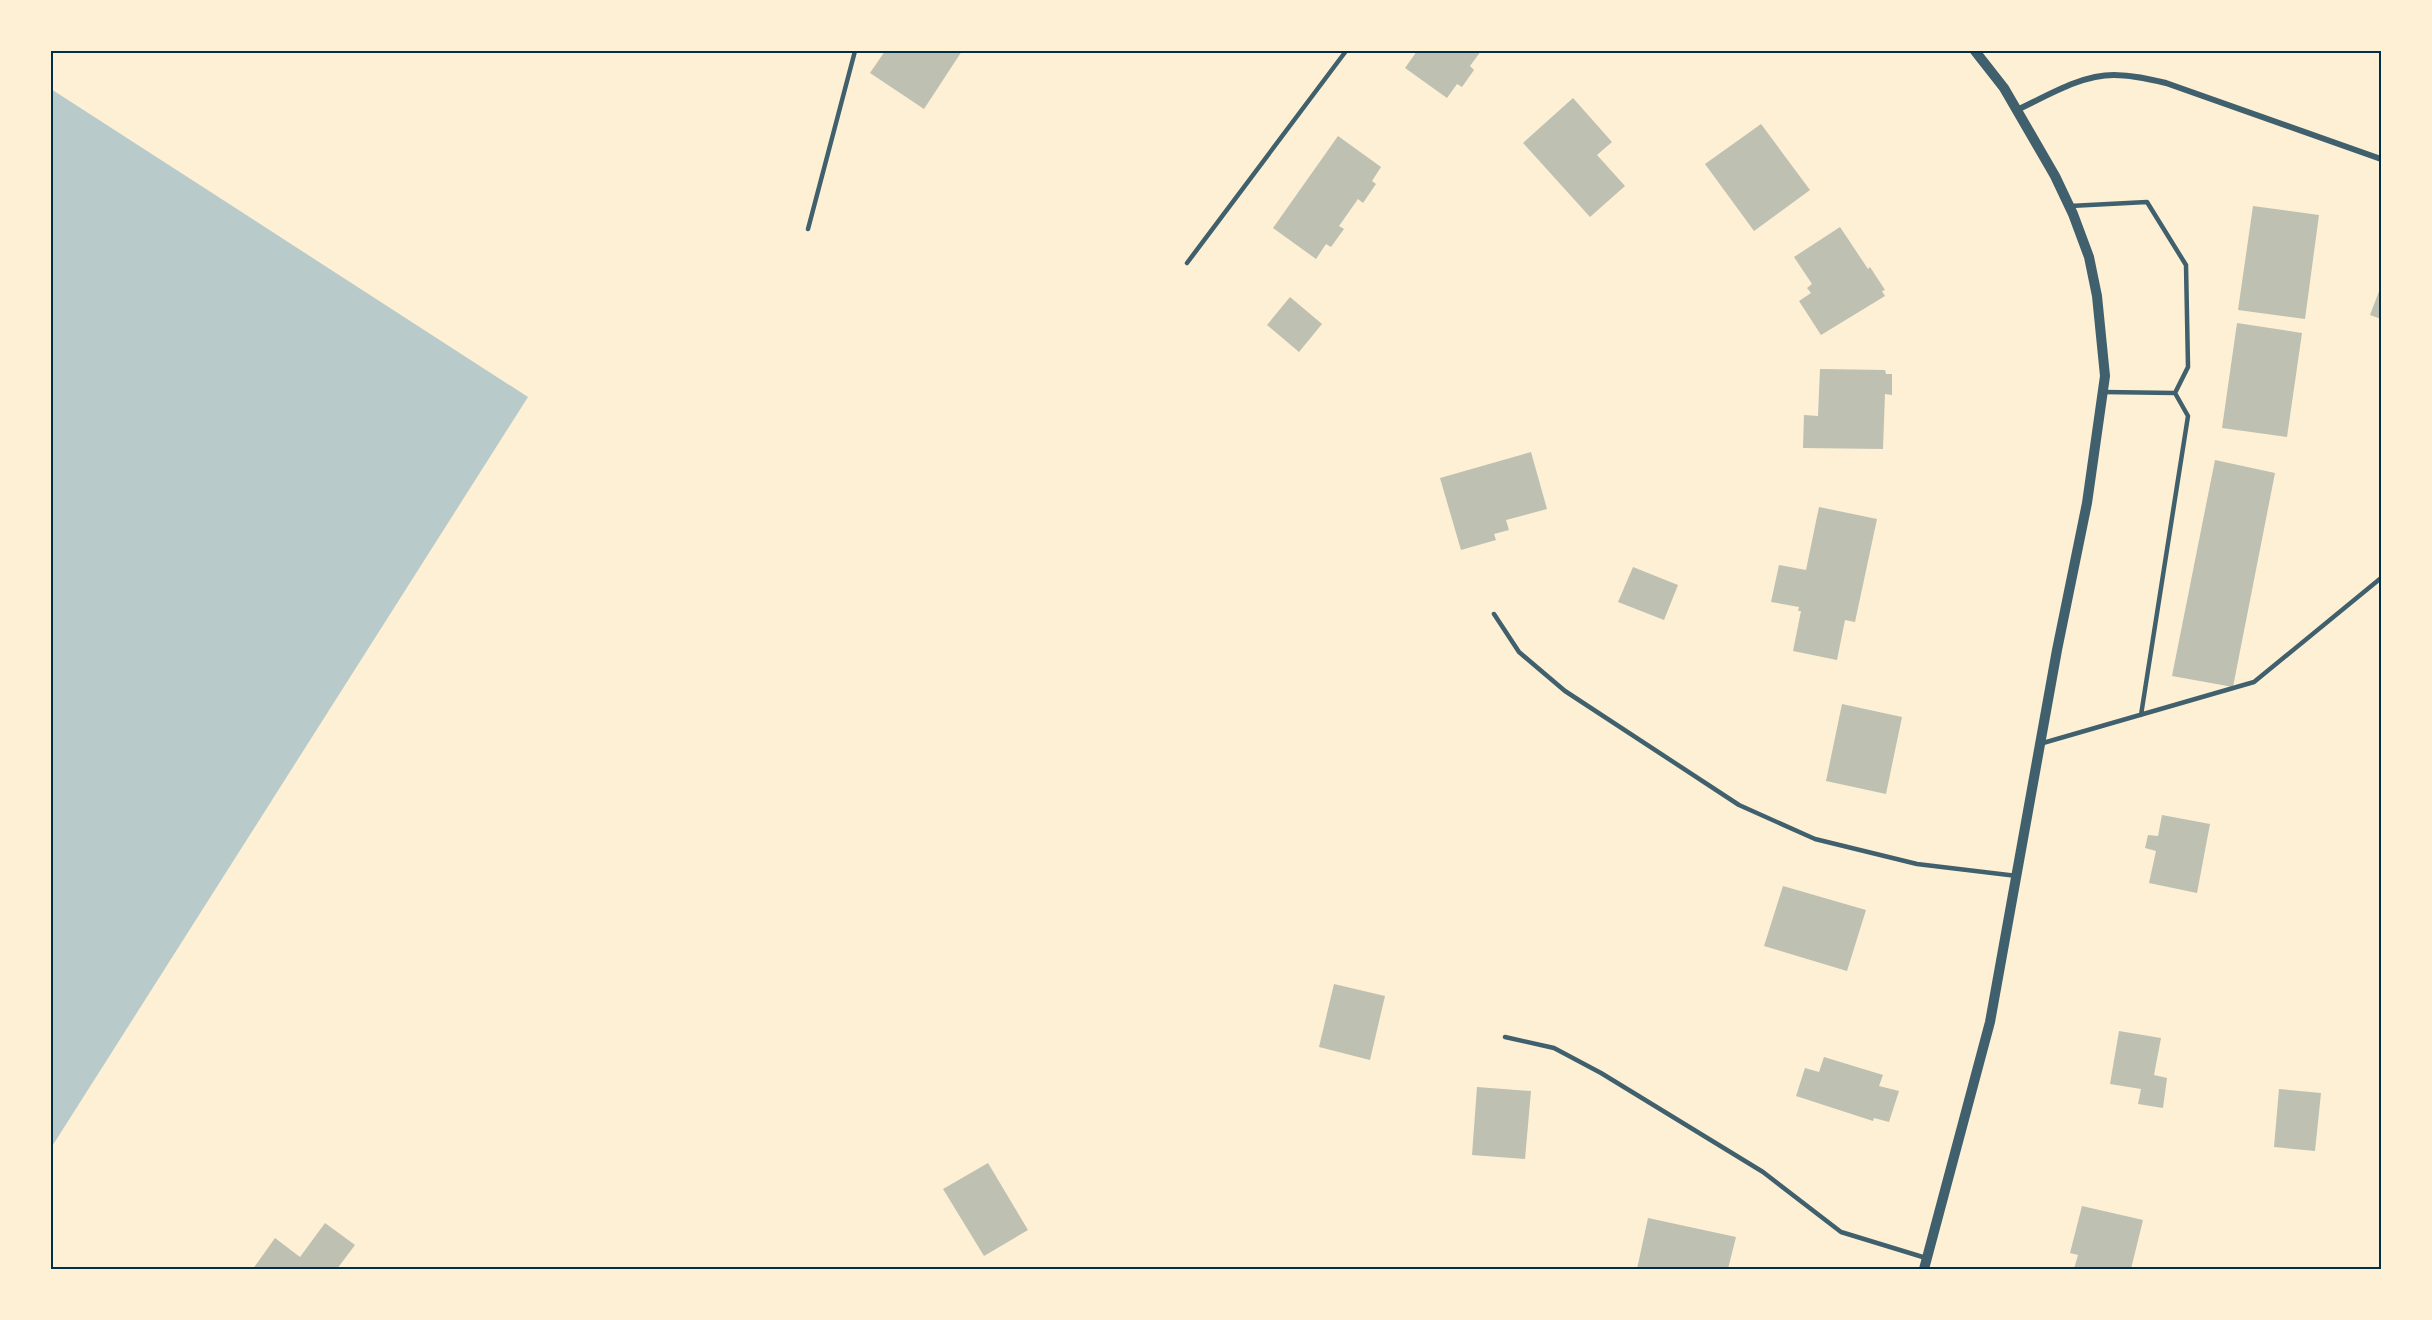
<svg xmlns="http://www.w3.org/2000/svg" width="2432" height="1320" font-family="Bitter,serif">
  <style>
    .green { fill: #b9caca }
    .building { fill: #bec0b2 }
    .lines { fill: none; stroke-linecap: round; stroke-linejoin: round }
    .service { stroke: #3f606c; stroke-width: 4.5 }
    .minor { stroke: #3f606c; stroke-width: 6 }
    .tertiary { stroke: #3f606c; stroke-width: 10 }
    .neatline { fill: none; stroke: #003049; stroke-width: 2 }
  </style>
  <rect width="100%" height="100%" fill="#fdf0d5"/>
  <!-- green -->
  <path class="green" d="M51,89L528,397L51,1148Z"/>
  <!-- building -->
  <path class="building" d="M885,51H962L924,109L870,73Z
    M1417,51H1481L1470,66L1474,70L1462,87L1457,84L1447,98L1405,68Z
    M1573,98L1612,142L1597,155L1625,186L1590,217L1523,143Z
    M1761,124L1810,190L1754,231L1705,164Z
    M1338,136L1381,167L1372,181L1376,184L1363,203L1358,199L1339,226L1344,229L1331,247L1326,244L1316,259L1273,228Z
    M2253,206L2319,215L2305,319L2238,310Z
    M1840,227L1868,269L1870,267L1885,290L1882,291L1885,296L1821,335L1799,301L1811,293L1807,288L1812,284L1794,257Z
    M2381,286V319L2370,315Z
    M1290,297L1322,324L1299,352L1267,325Z
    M2237,323L2302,333L2287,437L2222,428Z
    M1820,369L1885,370L1886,374H1892V395L1885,394L1883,449L1803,448L1804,415L1818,416Z
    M1531,452L1547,509L1506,520L1509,530L1494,534L1496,540L1461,550L1440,478Z
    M2215,460L2275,473L2233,687L2172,676Z
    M1819,507L1877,519L1855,622L1845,620L1837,660L1793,651L1801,611H1798L1799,607L1771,602L1779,565L1806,570Z
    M1633,567L1678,585L1664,620L1618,602Z
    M1842,704L1902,717L1886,794L1826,781Z
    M2162,815L2210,824L2197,893L2149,883L2156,851L2145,848L2148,835L2158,836Z
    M1783,886L1866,910L1847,971L1764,946Z
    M1334,984L1385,996L1370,1060L1319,1047Z
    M2119,1031L2161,1038L2154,1075L2167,1078L2163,1108L2138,1104L2141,1089L2110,1084Z
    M1824,1057L1883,1075L1879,1086L1899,1091L1889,1122L1874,1118L1873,1121L1796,1096L1805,1068L1819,1072Z
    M1477,1087L1531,1091L1525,1159L1472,1155Z
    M2279,1089L2321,1093L2315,1151L2274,1147Z
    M988,1163L1028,1230L984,1256L943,1189Z
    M2082,1206L2143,1220L2131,1269H2074L2078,1255L2070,1253Z
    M1648,1218L1736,1237L1728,1269H1637Z
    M325,1223L355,1245L337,1269H253L275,1238L300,1257Z"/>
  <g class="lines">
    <!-- service -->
    <path class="service" d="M2070,206L2147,202L2186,265L2188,367L2175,393
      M808,229L855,51
      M1187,263L1346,51
      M2103,392L2175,393L2188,416L2141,715
      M1494,614L1519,652L1565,691L1739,805L1815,839L1917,864L2017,876
      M2043,743L2254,682L2381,578
      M1505,1037L1554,1048L1601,1073L1763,1172L1841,1232L1926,1258"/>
    <!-- minor -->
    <path class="minor" d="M2017,110C2047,96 2080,75 2114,75C2132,75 2149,79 2166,83L2381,159"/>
    <!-- tertiary -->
    <path class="tertiary" d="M1924,1269L1990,1022L2057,650L2087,503L2105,376L2097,296L2089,257L2073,214L2055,176L2004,88L1975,51"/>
  </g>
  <!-- border -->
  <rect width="2432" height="1320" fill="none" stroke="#fdf0d5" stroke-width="105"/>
  <rect x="52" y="52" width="2328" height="1216" class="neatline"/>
</svg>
